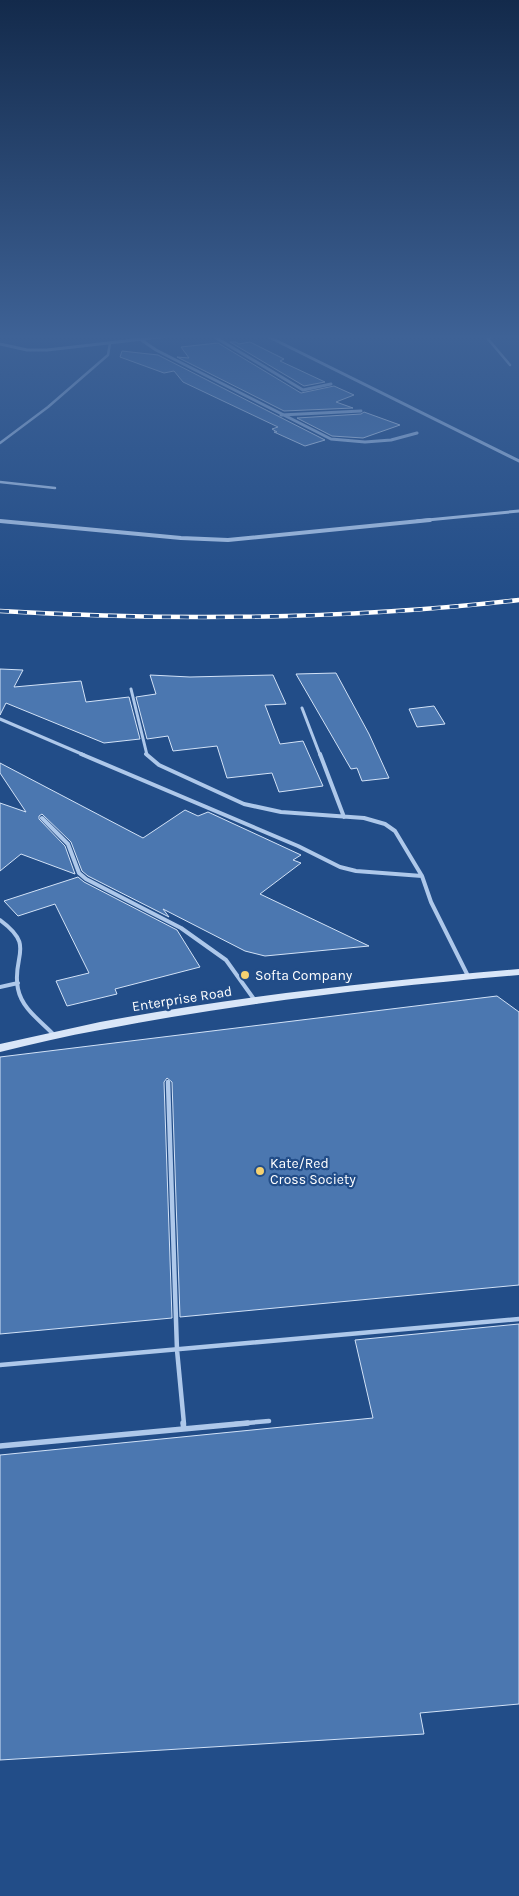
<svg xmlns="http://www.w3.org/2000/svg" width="519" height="1896" font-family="Karla,sans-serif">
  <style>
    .building { fill: #4b77b0; stroke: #d2e2f7 }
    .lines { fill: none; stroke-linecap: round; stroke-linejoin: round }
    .lane-far4 { stroke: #aec8ea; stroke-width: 2.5 }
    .lane-far3 { stroke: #aec8ea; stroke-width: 3 }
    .lane-far2 { stroke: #aec8ea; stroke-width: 4 }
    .lane-far1 { stroke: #aec8ea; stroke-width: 4.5 }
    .lane { stroke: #aec8ea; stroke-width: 5.5 }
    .street-far1 { stroke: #aec8ea; stroke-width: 3 }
    .street { stroke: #aec8ea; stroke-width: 4 }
    .secondary { fill: #d9e6f8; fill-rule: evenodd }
    .rail-casing { stroke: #fff; stroke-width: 4.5 }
    .rail { stroke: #224d88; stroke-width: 3; stroke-dasharray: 9; stroke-linecap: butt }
    .poi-dot { fill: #f5d170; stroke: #224d88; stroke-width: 2 }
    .labels { text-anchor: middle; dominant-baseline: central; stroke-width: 4.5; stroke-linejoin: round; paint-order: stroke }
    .poi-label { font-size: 14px; fill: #fff; stroke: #224d88; text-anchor: start }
    .street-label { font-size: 14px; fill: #fff; stroke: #224d88 }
  </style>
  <rect width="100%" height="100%" fill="#224d88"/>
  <!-- building -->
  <path class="building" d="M230,342H236L239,344L250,342L284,359L280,361L325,382L304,386Z
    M218,343L301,393L334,386L354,395L336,402L353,408L284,411L177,357L189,358L181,347Z
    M122,351L158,355L325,440L305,446L274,432H277L272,429L278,427L183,382L174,371L164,373L120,357Z
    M364,412L400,425L363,438L332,436L297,418L361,414Z
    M0,669L23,670L14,687L81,681L86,702L129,697L140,739L104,743L6,703L0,715Z
    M336,673L369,734L389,778L362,781L357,768L351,769L296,674Z
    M150,675L190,677L273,675L286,704L265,705L280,744L303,741L323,786L279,792L272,773L227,778L217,746L173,751L168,736L147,739L136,697L156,694Z
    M434,706L445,724L417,727L409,709Z
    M0,763L143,838L185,810L198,816L208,812L301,855L293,860L301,863L260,894L369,946L265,956L245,951L163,909L169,917L88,876L82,871L71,842L42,814L39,816V819L65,846L75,874L21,854L0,871V803L26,812L0,773Z
    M78,877L84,882L177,930L200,967L115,989L117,994L67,1006L56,981L89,973L55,904L18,916L4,901Z
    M497,996L519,1012V1285L180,1317L172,1082L167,1078L164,1082L172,1318L0,1334V1057Z
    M519,1324V1704L420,1713L424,1734L0,1760V1455L373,1418L355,1340Z"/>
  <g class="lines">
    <!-- lane-far4 -->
    <path class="lane-far4" d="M491,336L488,339L510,365
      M0,443L48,407L108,355L110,343
      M0,482L55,488"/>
    <!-- lane-far3 -->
    <path class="lane-far3" d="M131,689L147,755
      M302,708L320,755
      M0,719L84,755"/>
    <!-- lane-far2 -->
    <path class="lane-far2" d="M81,754L298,846L340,867L356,871L422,876
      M146,754L159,765L244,804L281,812L364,818L385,824L395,831L422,876L431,902L468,976
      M320,754L344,817
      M42,818L68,844L79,873L86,879L181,928L226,960L256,1002
      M0,920C37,947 11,956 18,989C22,1009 41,1021 54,1035
      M0,987L18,983"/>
    <!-- lane-far1 -->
    <path class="lane-far1" d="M168,1082L177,1350L184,1424
      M0,1365L519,1319
      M235,1424L269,1421"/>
    <!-- lane -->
    <path class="lane" d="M183,1423L184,1429
      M0,1446L248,1423"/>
    <!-- street-far1 -->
    <path class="street-far1" d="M213,336L303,390L331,384
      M267,336L519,461
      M140,339L156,350L331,439L365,442L391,440L417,433
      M0,344L27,350H47L169,336
      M281,415L361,411
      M417,521L519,511"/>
    <!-- street -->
    <path class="street" d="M0,521L181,538L228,540L430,520"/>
    <!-- secondary -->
    <path class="secondary" d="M519,969V975C379,987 238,1003 100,1030C66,1036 33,1044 0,1052V1044C33,1037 67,1029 100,1022C239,996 379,981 519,969Z"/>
    <defs>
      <path id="rail" d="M0,611C175,621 345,620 519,600"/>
    </defs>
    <!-- rail casing -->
    <use href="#rail" class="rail-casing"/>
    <!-- rail -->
    <use href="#rail" class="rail"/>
  </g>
  <!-- sky -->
  <linearGradient id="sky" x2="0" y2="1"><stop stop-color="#132a4b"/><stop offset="0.56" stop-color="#3e6296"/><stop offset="1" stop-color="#3e6296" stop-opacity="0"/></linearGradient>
  <rect width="519" height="601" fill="url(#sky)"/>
  <!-- markers -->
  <g class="poi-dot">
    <circle cx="245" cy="975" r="5"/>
    <circle cx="260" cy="1171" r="5"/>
  </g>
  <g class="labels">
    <!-- poi labels -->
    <g class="poi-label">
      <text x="255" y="975">Softa Company</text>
      <text x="270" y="1163">Kate/Red<tspan x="270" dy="16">Cross Society</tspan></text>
    </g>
    <!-- street labels -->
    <g class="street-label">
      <text transform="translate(182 999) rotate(-9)">Enterprise Road</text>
    </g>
  </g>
</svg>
